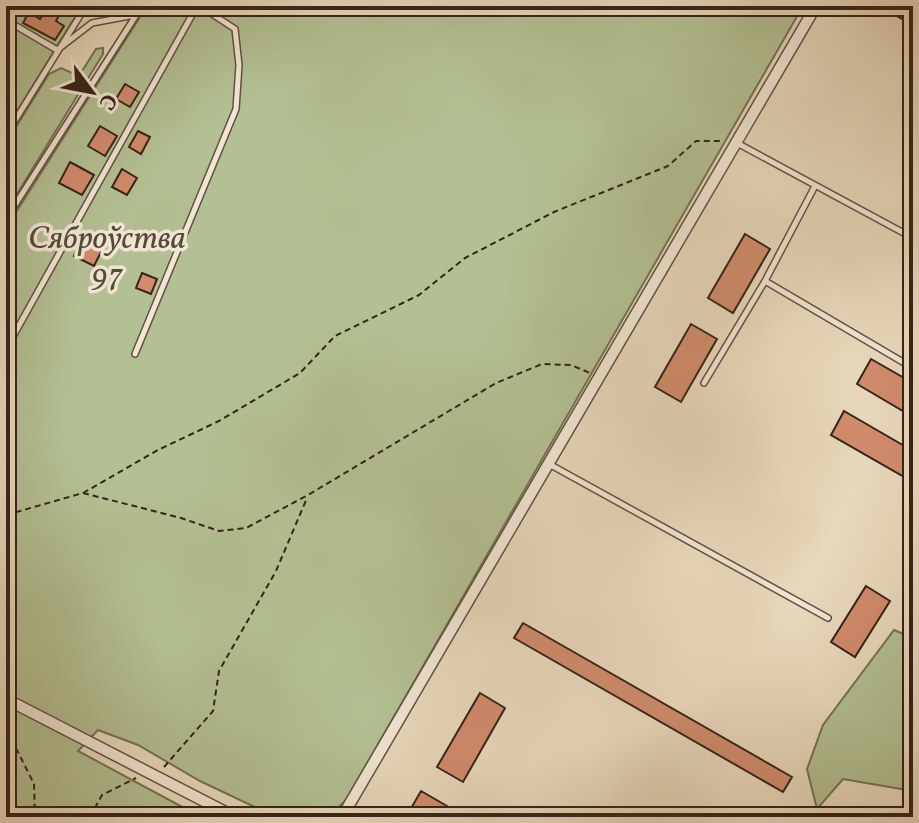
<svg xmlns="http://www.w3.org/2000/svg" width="919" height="823" font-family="Vollkorn,serif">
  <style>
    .green { fill: #b3c093; stroke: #747256; stroke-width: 2 }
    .building { fill: #d18c6d; stroke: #352319; stroke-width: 2 }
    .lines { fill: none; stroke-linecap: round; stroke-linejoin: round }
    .lane-casing { stroke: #625042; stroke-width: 8 }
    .street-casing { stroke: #625042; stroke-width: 13 }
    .path { stroke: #352319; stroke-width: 2; stroke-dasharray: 6 4; stroke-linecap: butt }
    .lane { stroke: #f0e6d3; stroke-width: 5 }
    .street { stroke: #f0e6d3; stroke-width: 10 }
    .labels { text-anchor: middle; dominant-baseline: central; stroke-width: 7; stroke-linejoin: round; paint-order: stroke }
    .park-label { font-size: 32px; font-style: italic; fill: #544a38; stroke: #f0e6d3 }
  </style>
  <rect width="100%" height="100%" fill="#e8d9bc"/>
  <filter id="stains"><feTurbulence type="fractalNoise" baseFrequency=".0025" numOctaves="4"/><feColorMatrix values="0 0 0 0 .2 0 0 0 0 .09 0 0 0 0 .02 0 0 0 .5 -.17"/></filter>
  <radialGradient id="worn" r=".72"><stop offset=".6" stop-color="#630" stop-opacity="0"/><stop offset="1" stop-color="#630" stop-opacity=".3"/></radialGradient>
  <!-- green -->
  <path class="green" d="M6,6H82L6,129Z
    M147,6H803L346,800L328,817H276L200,781L138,745L98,730L78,751L201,817H6V228Z
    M103,48V54L6,212V143L49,74L61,68L79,76L96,49Z
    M894,630L913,638V791L843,779L817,809L807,769L823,725Z"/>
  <!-- building -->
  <path class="building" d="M48,6H64L56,21L64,26L55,40L23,23L29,12L40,19Z
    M879,6H913V25Z
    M125,84L139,92L130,107L116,99Z
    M100,126L117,136L105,156L88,146Z
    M138,131L150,137L141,154L129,147Z
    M70,162L94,175L82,195L59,183Z
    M122,169L137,178L127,195L112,187Z
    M745,234L770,249L733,313L708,298Z
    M82,240L102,250L94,266L74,256Z
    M142,273L157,279L151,294L136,288Z
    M691,324L717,339L681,402L655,387Z
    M871,359L913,383V417L857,384Z
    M844,411L913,451V482L831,435Z
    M866,586L890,601L855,657L831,642Z
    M523,623L792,777L783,792L514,638Z
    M480,693L505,708L463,782L437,767Z
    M421,791L447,806L440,817H406Z"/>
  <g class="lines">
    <defs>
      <path id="lane" d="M6,20L57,50L92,23L135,15
        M6,135L86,6
        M737,143L913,238
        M815,186L765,281L913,368
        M6,219L142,6
        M6,349L197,6
        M135,354L236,109L239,65L235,29L200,6
        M704,383L765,281
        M549,464L828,618"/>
      <path id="street" d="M6,699L235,817
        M342,817L816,6"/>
    </defs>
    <!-- lane casing -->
    <use href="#lane" class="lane-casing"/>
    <!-- street casing -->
    <use href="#street" class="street-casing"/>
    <!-- path -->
    <path class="path" d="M83,493L158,450L219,421L300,373L335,336L419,295L465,258L554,212L668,166L696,141H723
      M6,515L83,493L181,518L219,531L246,528L308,495L496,383L542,364L571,365L590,373
      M910,605L913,607
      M6,720L10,736L34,784L35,817
      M164,767L213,711L219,671L276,571L307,498
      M90,817L102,795L136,778"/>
    <!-- lane -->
    <use href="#lane" class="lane"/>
    <!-- street -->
    <use href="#street" class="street"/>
  </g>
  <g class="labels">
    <!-- park labels -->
    <g class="park-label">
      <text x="107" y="240">Сяброўства<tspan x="107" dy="37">97</tspan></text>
    </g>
  </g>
  <!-- margin -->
  <rect width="919" height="823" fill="none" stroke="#e8d9bc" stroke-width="32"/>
  <rect x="8" y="8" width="903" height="807" fill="none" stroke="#352319" stroke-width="4"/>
  <rect x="16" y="16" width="887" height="791" fill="none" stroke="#352319" stroke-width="2"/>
  <!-- north arrow -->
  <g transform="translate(92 92) rotate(122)" stroke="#f0e6d3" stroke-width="6" paint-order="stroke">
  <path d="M0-6L14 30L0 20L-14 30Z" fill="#352319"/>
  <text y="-12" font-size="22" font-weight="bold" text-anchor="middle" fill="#352319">С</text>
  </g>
  <rect width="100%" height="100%" filter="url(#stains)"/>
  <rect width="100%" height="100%" fill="url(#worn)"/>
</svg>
